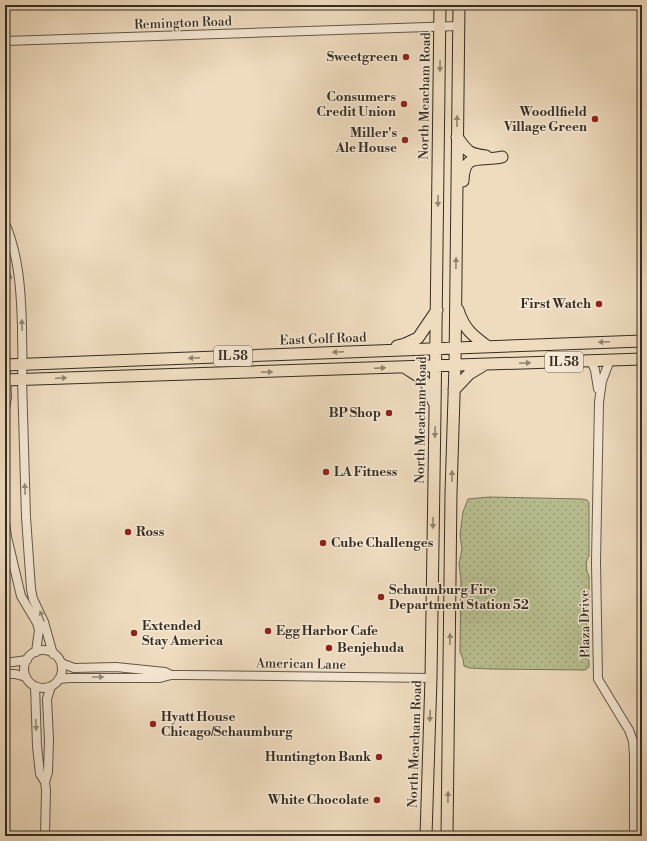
<svg xmlns="http://www.w3.org/2000/svg" width="647" height="841" font-family="'Libre Bodoni',serif">
  <style>
    .grass { fill: url(#grass-dots); stroke: #77765a }
    .lines { fill: none; stroke-linecap: round; stroke-linejoin: round }
    .stream { stroke: #728274; stroke-width: 2 }
    .minor-casing { stroke: #645849; stroke-width: 10 }
    .major-casing { stroke: #352c22; stroke-width: 13 }
    .minor { stroke: #f5e8d5; stroke-width: 8 }
    .major { stroke: #efdcbf; stroke-width: 11 }
    .oneway { fill: #928470 }
    .oneway2 { fill: #958a7c }
    .poi-dot { fill: #8f2418; stroke: #f5e8d5; stroke-width: 1.5 }
    .labels { text-anchor: middle; dominant-baseline: central; stroke-width: 3; stroke-linejoin: round; paint-order: stroke }
    .shield { fill: #f5e8d5; stroke: #6f6458; stroke-width: 1 }
    .shield-label { font-size: 12px; font-weight: bold; fill: #352c22 }
    .street-label { font-size: 13px; fill: #352c22; stroke: #f5e8d5 }
    .poi-label { font-size: 13px; font-weight: bold; fill: #352c22; stroke: #f5e8d5; text-anchor: end }
  </style>
  <defs>
    <pattern id="grass-dots" width="8" height="8" patternUnits="userSpaceOnUse"><rect width="8" height="8" fill="#b9c092"/><path d="M2 2h.1M6 6h.1" fill="none" stroke="#979c77" stroke-width="1.8" stroke-linecap="round"/></pattern>
  </defs>
  <rect width="100%" height="100%" fill="#efdcbf"/>
  <filter id="stains"><feTurbulence type="fractalNoise" baseFrequency=".005" numOctaves="4"/><feColorMatrix values="0 0 0 0 .2 0 0 0 0 .09 0 0 0 0 .02 0 0 0 .5 -.17"/></filter>
  <radialGradient id="worn" r=".72"><stop offset=".6" stop-color="#630" stop-opacity="0"/><stop offset="1" stop-color="#630" stop-opacity=".3"/></radialGradient>
  <!-- grass -->
  <path class="grass" d="M489,497L582,499L587,500L589,503V556C585,561 586,571 589,576V612L587,616L589,667L585,670L491,669L469,668L464,666L463,659L460,652L461,580L459,564L462,549L460,535L463,512L468,499Z"/>
  <g class="lines">
    <!-- stream -->
    <path class="stream" d="M5,259L11,278"/>
    <defs>
      <path id="minor" d="M5,41L458,26
        M5,223C19,256 21,291 22,326C22,344 23,361 22,379L26,517L31,589L33,599L44,622L53,654
        M5,351L7,397L5,409
        M610,360L602,381L599,402L596,562L598,679L621,717L629,730L633,741L634,756V836
        M591,361L595,370L598,389
        M5,522L7,537L21,596L37,623L39,630L36,652
        M24 669a19 19 0 1 1 38 0a19 19 0 1 1-38 0Z
        M5,663L27,660
        M61,663L74,668L116,667L165,672L171,675
        M5,674H15L26,677
        M59,679L70,678H160L171,675H184L431,678
        M35,686L37,746L40,774L45,782L46,790L45,836
        M45,782L48,772L49,740L47,699L51,686"/>
      <path id="major" d="M457,137C467,151 468,154 486,156
        M463,181C464,151 480,162 502,157
        M458,310C464,329 472,335 488,347
        M397,346L405,344L418,338L437,310
        M5,365L642,341
        M404,367C423,380 426,377 433,401
        M5,380L642,359
        M454,390L469,374L484,365
        M426,836L431,678L435,411L440,5
        M447,836L451,493L455,365L459,5"/>
    </defs>
    <!-- minor casing -->
    <use href="#minor" class="minor-casing"/>
    <!-- major casing -->
    <use href="#major" class="major-casing"/>
    <!-- minor -->
    <use href="#minor" class="minor"/>
    <!-- major -->
    <use href="#major" class="major"/>
  </g>
  <!-- one-way arrows -->
  <defs><path id="oneway-solid" d="M-6-.8H1V-3.2L6.5 0L1 3.2V.8H-6Z"/></defs>
  <g class="oneway">
    <use href="#oneway-solid" transform="translate(440 66) rotate(91)"/>
    <use href="#oneway-solid" transform="translate(457 121) rotate(-89)"/>
    <use href="#oneway-solid" transform="translate(438 201) rotate(91)"/>
    <use href="#oneway-solid" transform="translate(456 263) rotate(-89)"/>
    <use href="#oneway-solid" transform="translate(604 342) rotate(178)"/>
    <use href="#oneway-solid" transform="translate(338 352) rotate(178)"/>
    <use href="#oneway-solid" transform="translate(194 358) rotate(178)"/>
    <use href="#oneway-solid" transform="translate(525 363) rotate(-2)"/>
    <use href="#oneway-solid" transform="translate(380 368) rotate(-2)"/>
    <use href="#oneway-solid" transform="translate(267 372) rotate(-2)"/>
    <use href="#oneway-solid" transform="translate(61 378) rotate(-2)"/>
    <use href="#oneway-solid" transform="translate(435 432) rotate(91)"/>
    <use href="#oneway-solid" transform="translate(452 476) rotate(-89)"/>
    <use href="#oneway-solid" transform="translate(433 523) rotate(91)"/>
    <use href="#oneway-solid" transform="translate(450 639) rotate(-89)"/>
    <use href="#oneway-solid" transform="translate(430 716) rotate(92)"/>
    <use href="#oneway-solid" transform="translate(448 797) rotate(-89)"/>
  </g>
  <g class="oneway2">
    <use href="#oneway-solid" transform="translate(22 325) rotate(-92)"/>
    <use href="#oneway-solid" transform="translate(25 489) rotate(-92)"/>
    <use href="#oneway-solid" transform="translate(42 616) rotate(-112)"/>
    <use href="#oneway-solid" transform="translate(98 677)"/>
    <use href="#oneway-solid" transform="translate(36 725) rotate(89)"/>
  </g>
  <!-- markers -->
  <g class="poi-dot">
    <circle cx="406" cy="57" r="4"/>
    <circle cx="404" cy="104" r="4"/>
    <circle cx="595" cy="119" r="4"/>
    <circle cx="405" cy="140" r="4"/>
    <circle cx="599" cy="304" r="4"/>
    <circle cx="389" cy="413" r="4"/>
    <circle cx="326" cy="472" r="4"/>
    <circle cx="128" cy="532" r="4"/>
    <circle cx="323" cy="543" r="4"/>
    <circle cx="381" cy="597" r="4"/>
    <circle cx="268" cy="631" r="4"/>
    <circle cx="134" cy="633" r="4"/>
    <circle cx="329" cy="648" r="4"/>
    <circle cx="153" cy="724" r="4"/>
    <circle cx="379" cy="757" r="4"/>
    <circle cx="377" cy="800" r="4"/>
  </g>
  <g class="labels">
    <!-- shield labels -->
    <g class="shield">
      <rect x="214" y="346" width="38" height="20" rx="3"/>
      <rect x="545" y="352" width="38" height="20" rx="3"/>
    </g>
    <g class="shield-label">
      <text x="233" y="356">IL 58</text>
      <text x="564" y="362">IL 58</text>
    </g>
    <!-- street labels -->
    <g class="street-label">
      <text transform="translate(183 23) rotate(-2)">Remington Road</text>
      <text transform="translate(425 96) rotate(-89)">North Meacham Road</text>
      <text transform="translate(323 339) rotate(-2)">East Golf Road</text>
      <text transform="translate(421 420) rotate(-89)">North Meacham Road</text>
      <text transform="translate(585 624) rotate(-91)">Plaza Drive</text>
      <text transform="translate(301 664) rotate(1)">American Lane</text>
      <text transform="translate(415 744) rotate(-88)">North Meacham Road</text>
    </g>
    <!-- poi labels -->
    <g class="poi-label">
      <text x="398" y="57">Sweetgreen</text>
      <text x="396" y="97">Consumers<tspan x="396" dy="15">Credit Union</tspan></text>
      <text x="587" y="112">Woodlfield<tspan x="587" dy="15">Village Green</tspan></text>
      <text x="397" y="133">Miller's<tspan x="397" dy="15">Ale House</tspan></text>
      <text x="591" y="304">First Watch</text>
      <text x="381" y="413">BP Shop</text>
      <text x="334" y="472" text-anchor="start">LA Fitness</text>
      <text x="136" y="532" text-anchor="start">Ross</text>
      <text x="331" y="543" text-anchor="start">Cube Challenges</text>
      <text x="389" y="590" text-anchor="start">Schaumburg Fire<tspan x="389" dy="15">Department Station 52</tspan></text>
      <text x="142" y="626" text-anchor="start">Extended<tspan x="142" dy="15">Stay America</tspan></text>
      <text x="276" y="631" text-anchor="start">Egg Harbor Cafe</text>
      <text x="337" y="648" text-anchor="start">Benjehuda</text>
      <text x="161" y="717" text-anchor="start">Hyatt House<tspan x="161" dy="15">Chicago/Schaumburg</tspan></text>
      <text x="371" y="757">Huntington Bank</text>
      <text x="369" y="800">White Chocolate</text>
    </g>
  </g>
  <!-- margin -->
  <rect width="647" height="841" fill="none" stroke="#efdcbf" stroke-width="20"/>
  <rect x="6" y="6" width="635" height="829" fill="none" stroke="#352c22" stroke-width="2"/>
  <rect x="10" y="10" width="627" height="821" fill="none" stroke="#352c22"/>
  <rect width="100%" height="100%" filter="url(#stains)"/>
  <rect width="100%" height="100%" fill="url(#worn)"/>
</svg>
